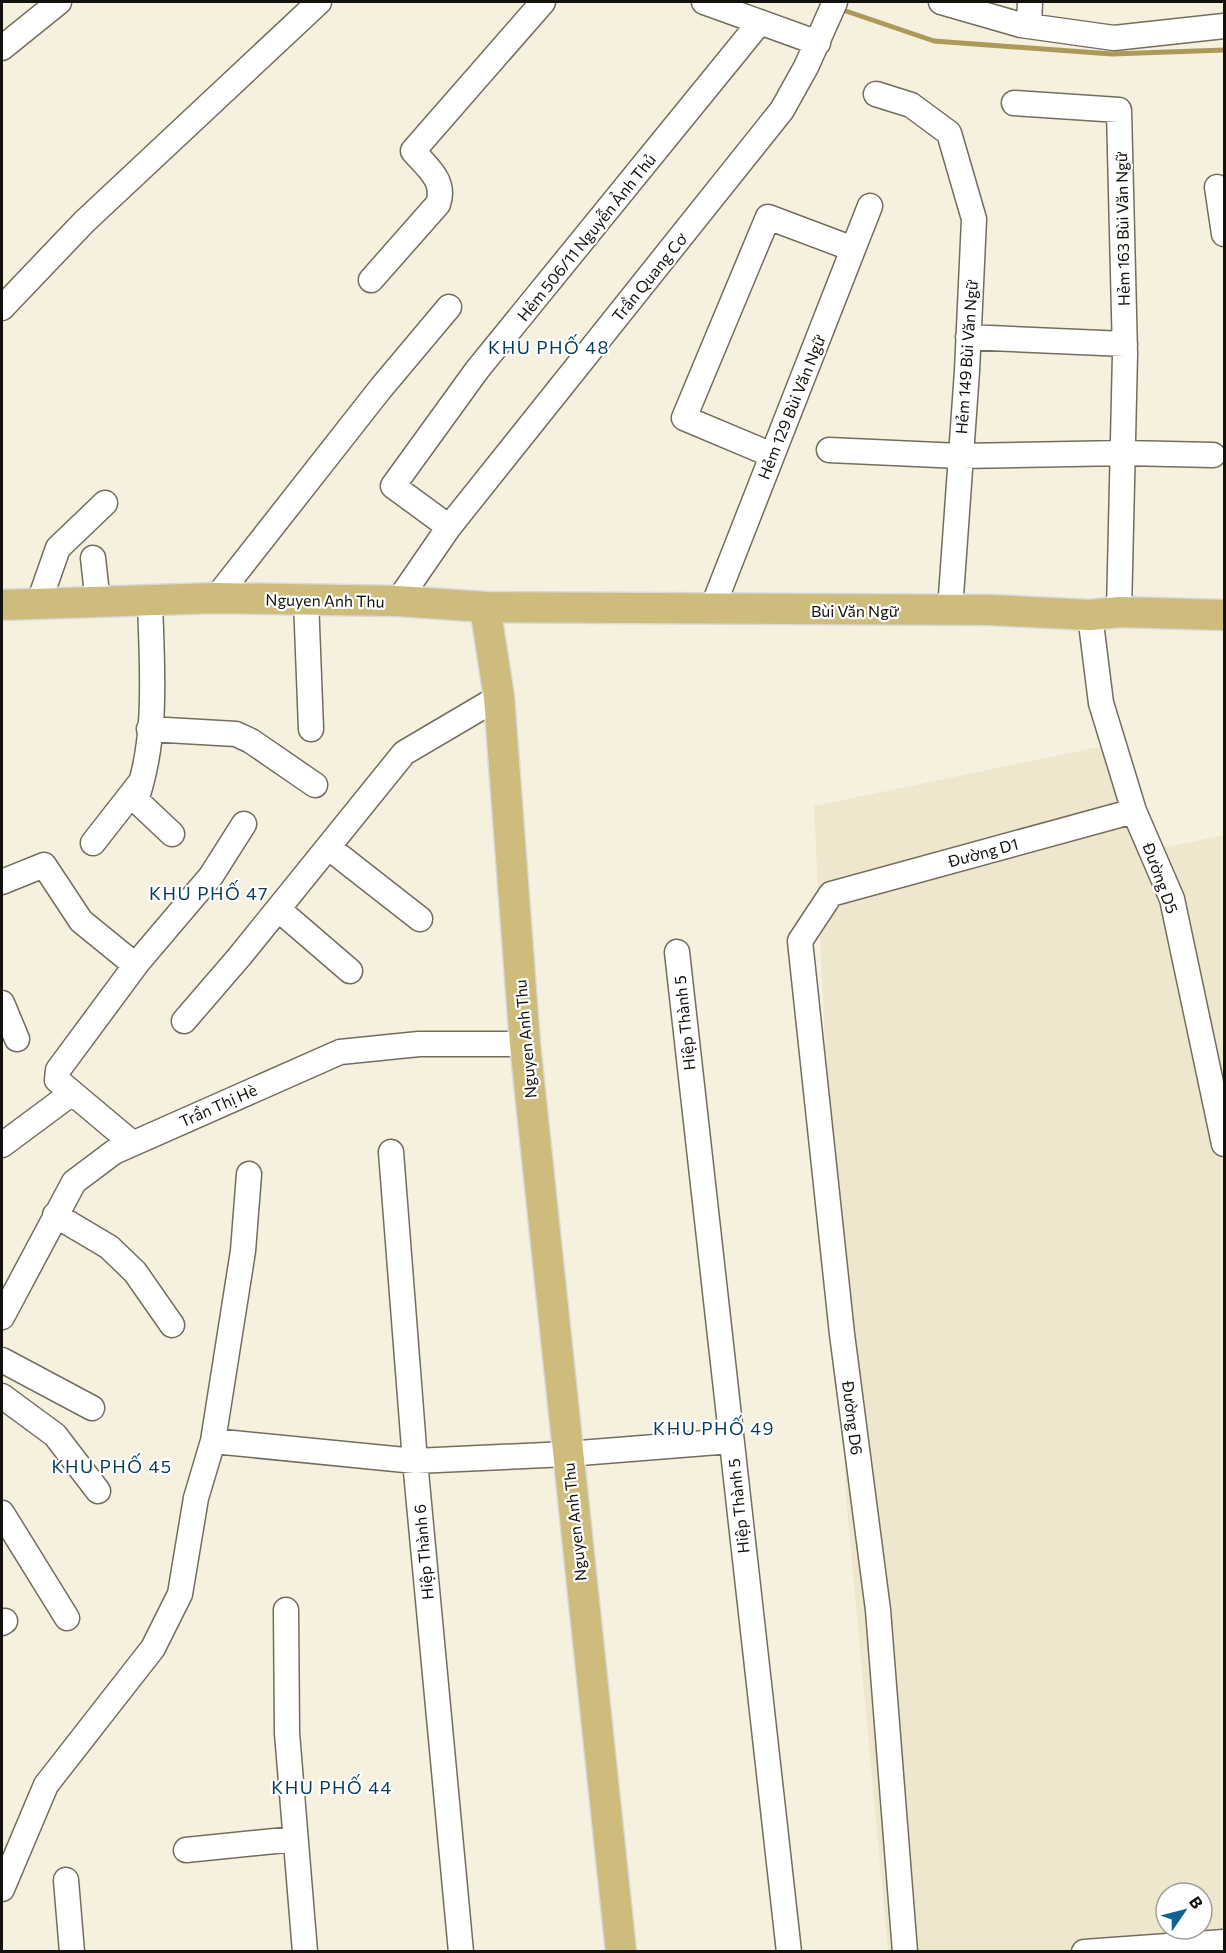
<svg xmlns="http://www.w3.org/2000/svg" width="1226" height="1953" font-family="Commissioner,sans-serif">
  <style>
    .built { fill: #eee6cd; fill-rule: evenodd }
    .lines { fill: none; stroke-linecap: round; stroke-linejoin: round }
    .stream { stroke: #ad995a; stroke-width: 5 }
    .minor-casing { stroke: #726d5d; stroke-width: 27 }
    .major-casing { stroke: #d9d9d8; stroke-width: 33 }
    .minor { stroke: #fff; stroke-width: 24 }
    .major { stroke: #cdbc7c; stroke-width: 30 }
    .labels { text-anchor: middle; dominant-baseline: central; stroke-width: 4.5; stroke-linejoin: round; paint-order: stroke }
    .street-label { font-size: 16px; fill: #13110b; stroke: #fff }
    .neighbourhood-label { font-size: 18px; letter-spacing: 1.5px; fill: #053d60; stroke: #fff }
  </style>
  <rect width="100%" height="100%" fill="#f6f1df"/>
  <!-- built -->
  <path class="built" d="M1108,745L1144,852L1224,835V1951H888L846,1497L814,806ZM1166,1893H1202V1929H1166Z"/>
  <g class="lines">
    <!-- stream -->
    <path class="stream" d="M840,9L934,41L1112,54L1224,50"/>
    <defs>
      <path id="minor" d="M704,2L818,43
        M941,2L1021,25L1114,38L1224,26
        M1029,26L1030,2
        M2,48L59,2
        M876,94L911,105L949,133L974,219L967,371L950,610
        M1014,103L1119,110L1125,354L1119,612
        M1217,187L1224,234
        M371,280L438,204C446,181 428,168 413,151L543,2
        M2,308L84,222L319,2
        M968,337L1125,344
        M829,450L960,456L1124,453L1213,455
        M772,455L684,418L768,217L853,249
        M449,527L393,486L477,370L760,22
        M93,558L98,603
        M216,598L381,388L449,307
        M306,600L311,729
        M398,601L449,527L782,110L806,67L835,2
        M150,602C152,668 158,737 136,800L172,834
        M38,605L58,548L105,503
        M712,609L870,206
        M1090,615L1101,703L1134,811L1172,899L1224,1144
        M149,729L236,734L251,741L315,785
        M93,843L140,783
        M328,847L420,919
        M2,882L44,865L81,921L135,965
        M278,909L350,971
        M677,952L789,1952
        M2,1003L17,1039
        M184,1021L240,956L404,753L499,697
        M132,1143L57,1080L58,1070L138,962L211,876L244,824
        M2,1145L72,1093
        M391,1152L415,1461L461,1952
        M55,1215L109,1247L135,1272L172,1325
        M2,1317L74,1182L114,1152L340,1052L419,1044H525
        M2,1360L92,1408
        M2,1396L55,1435L98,1491
        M213,1441L243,1251L249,1174
        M2,1513L67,1618
        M286,1610L287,1733L305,1952
        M2,1623L5,1621
        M186,1850L295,1839
        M66,1880L72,1952
        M2,1889L46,1785L153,1648L180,1594L196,1498L213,1441L415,1461L567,1454L731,1441
        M905,1952L878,1610L842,1334L800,941L831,894L1134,811
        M1084,1952L1224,1942"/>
      <path id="major" d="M2,605L216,598L398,601L485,607L991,610L1090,615L1119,612L1224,615
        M485,607L499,697L525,1044L621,1952"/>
    </defs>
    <!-- minor casing -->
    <use href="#minor" class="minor-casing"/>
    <!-- major casing -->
    <use href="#major" class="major-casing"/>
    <!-- minor -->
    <use href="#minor" class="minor"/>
    <!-- major -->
    <use href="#major" class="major"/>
  </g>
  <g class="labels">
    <!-- street labels -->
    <g class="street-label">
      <text transform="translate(1122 229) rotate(-91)">Hẻm 163 Bùi Văn Ngữ</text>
      <text transform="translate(586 237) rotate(-51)">Hẻm 506/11 Nguyễn Ảnh Thủ</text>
      <text transform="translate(649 277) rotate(-51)">Trần Quang Cơ</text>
      <text transform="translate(966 357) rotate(-86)">Hẻm 149 Bùi Văn Ngữ</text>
      <text transform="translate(791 407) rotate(-68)">Hẻm 129 Bùi Văn Ngữ</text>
      <text transform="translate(325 600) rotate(1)">Nguyen Anh Thu</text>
      <text x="855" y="610">Bùi Văn Ngữ</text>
      <text transform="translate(983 852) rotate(-15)">Đường D1</text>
      <text transform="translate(1161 878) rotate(70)">Đường D5</text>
      <text transform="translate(684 1023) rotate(-96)">Hiệp Thành 5</text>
      <text transform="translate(525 1039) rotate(-95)">Nguyen Anh Thu</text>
      <text transform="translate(218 1105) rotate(-24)">Trần Thị Hè</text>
      <text transform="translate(853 1418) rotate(83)">Đường D6</text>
      <text transform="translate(738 1506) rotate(-96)">Hiệp Thành 5</text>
      <text transform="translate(574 1522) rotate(-96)">Nguyen Anh Thu</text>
      <text transform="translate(423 1552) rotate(-95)">Hiệp Thành 6</text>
    </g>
    <!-- neighbourhood labels -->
    <g class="neighbourhood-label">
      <text x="549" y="347">KHU PHỐ 48</text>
      <text x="209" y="893">KHU PHỐ 47</text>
      <text x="714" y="1428">KHU PHỐ 49</text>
      <text x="112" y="1466">KHU PHỐ 45</text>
      <text x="332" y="1787">KHU PHỐ 44</text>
    </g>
  </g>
  <!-- border -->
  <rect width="1226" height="1953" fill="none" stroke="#13110b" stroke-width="6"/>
  <!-- north arrow -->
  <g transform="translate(1184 1911) rotate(55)"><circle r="28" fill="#ffffff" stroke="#a1a09d" stroke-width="1.5"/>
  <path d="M0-4.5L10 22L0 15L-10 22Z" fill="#116294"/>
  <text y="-9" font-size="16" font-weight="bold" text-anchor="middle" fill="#13110b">B</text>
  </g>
</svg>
